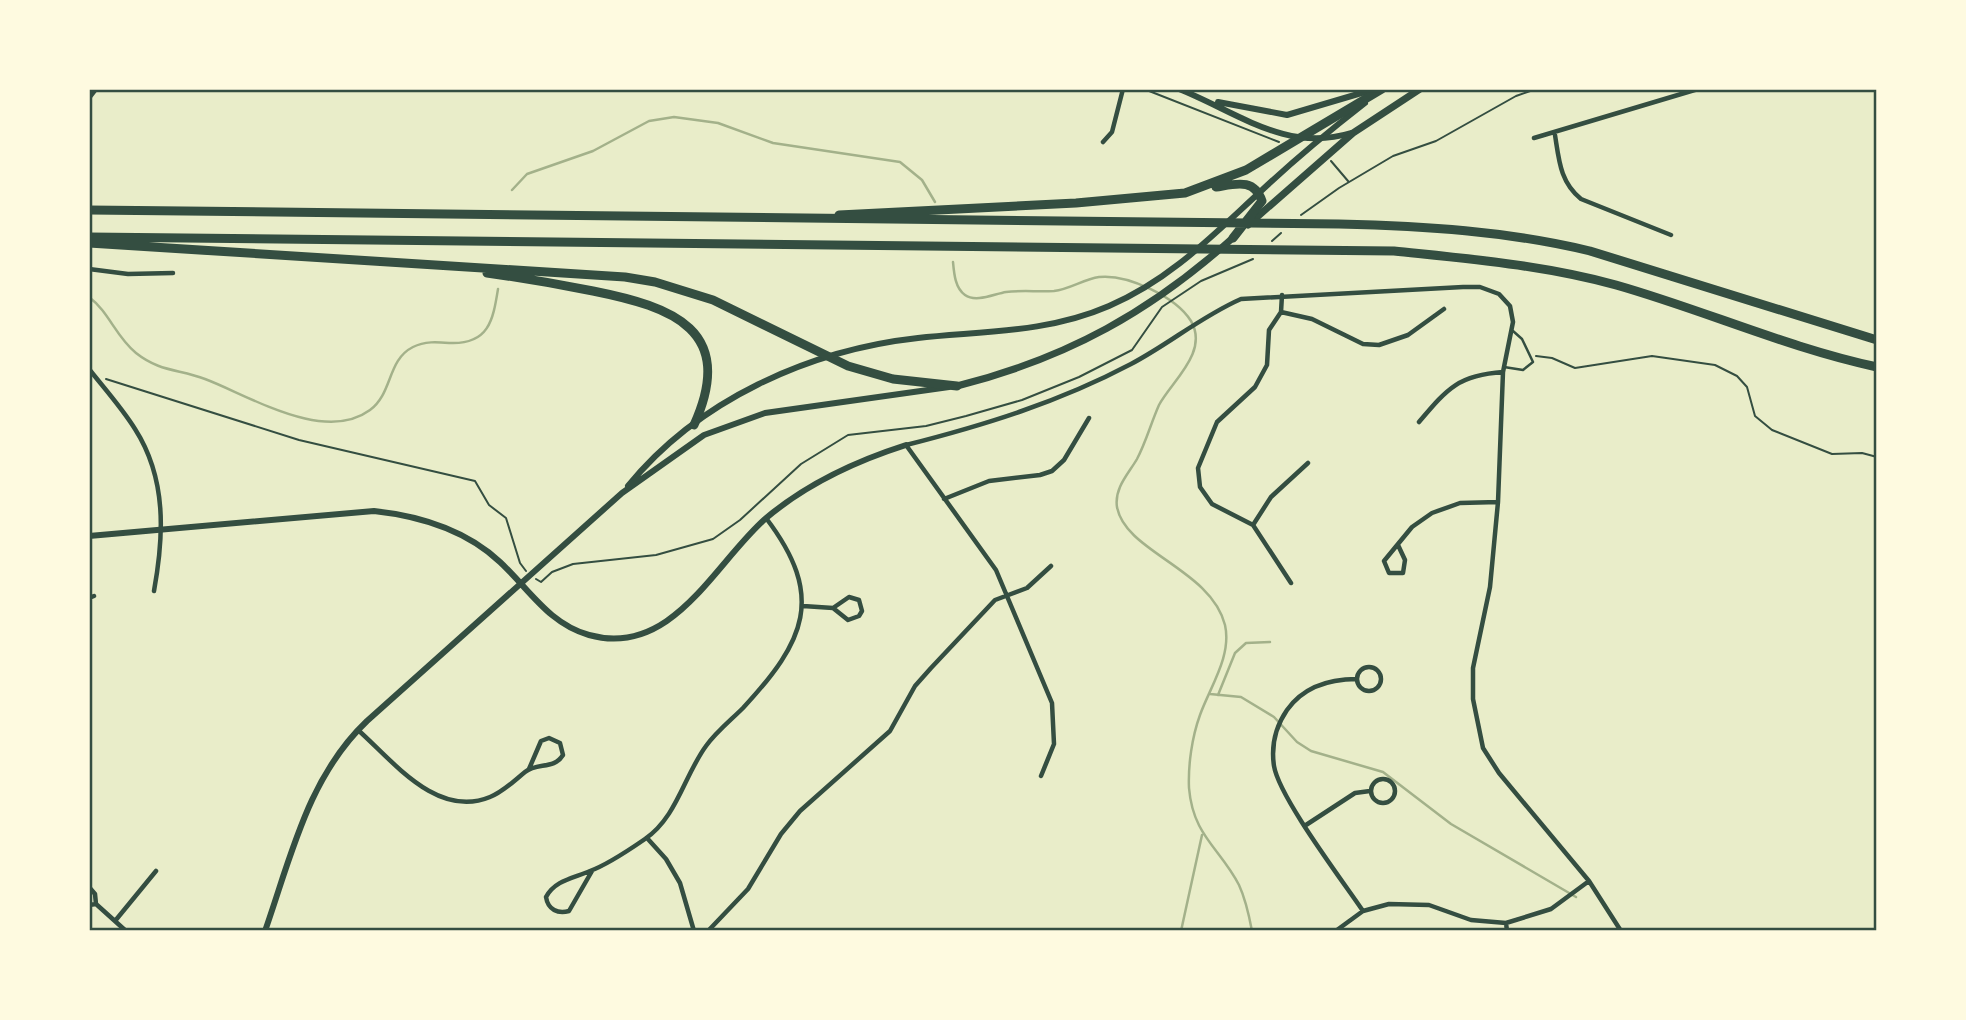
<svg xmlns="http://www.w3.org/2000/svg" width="1966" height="1020" font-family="'Source Serif 4',serif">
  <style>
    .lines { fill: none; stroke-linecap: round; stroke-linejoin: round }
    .stream { stroke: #a3b18a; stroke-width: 2.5 }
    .path { stroke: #344e41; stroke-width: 2 }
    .service { stroke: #344e41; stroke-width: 2.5 }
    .minor { stroke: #344e41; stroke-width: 4.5 }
    .tertiary { stroke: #344e41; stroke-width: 6 }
    .secondary { stroke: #344e41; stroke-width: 6 }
    .primary { stroke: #344e41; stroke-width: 7 }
    .motorway { stroke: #344e41; stroke-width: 9 }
    .neatline { fill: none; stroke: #344e41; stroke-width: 2.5 }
  </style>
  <rect width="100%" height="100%" fill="#e9edc9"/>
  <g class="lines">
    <!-- stream -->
    <path class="stream" d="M512,190L527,174L593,151L649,121L674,117L718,123L773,143L900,162L922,180L935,202
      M953,262C954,273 955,288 965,295C976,303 994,294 1006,292C1022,290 1038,292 1054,291C1070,289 1084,279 1099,277C1128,274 1176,297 1191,321C1209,352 1172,381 1159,405C1151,423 1146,442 1137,459C1129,473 1114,488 1117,507C1125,552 1211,569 1225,625C1232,656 1210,687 1200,715C1192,737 1188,765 1189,788C1193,836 1220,848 1239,885C1246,900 1249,915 1252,931
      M89,297C109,312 116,337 136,353C160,372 179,369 205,379C248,395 324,444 370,410C393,393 387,360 413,347C425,341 437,342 449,343C489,345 493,320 498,289
      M1210,694L1241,697L1274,717L1297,742L1311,751L1383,772L1451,824L1576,897
      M1218,695L1235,653L1246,643L1270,642
      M1181,931L1202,835"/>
    <!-- path -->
    <path class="path" d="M1144,89L1279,142
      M1331,161L1348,181
      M1301,215L1339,188L1393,156L1436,141L1516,96L1536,89
      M1272,241L1281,233
      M1536,356L1552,358L1575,368L1652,356L1715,365L1737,376L1747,387L1755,416L1772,430L1832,454L1862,453L1877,457
      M106,379L299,440L475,481L489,505L506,518L520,563L526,571
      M536,579L541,582L552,572L573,564L656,555L713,539L740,520L801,464L848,435L926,426L966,416L1022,400L1079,377L1132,350L1162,307L1201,281L1253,259"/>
    <!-- service -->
    <path class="service" d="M1504,367L1523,370L1533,362L1522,339L1513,331"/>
    <!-- minor -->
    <path class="minor" d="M89,98L96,89
      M1555,135C1559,160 1560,182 1581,199L1671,235
      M1534,138L1698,89
      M1103,142L1112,132L1123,89
      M89,269L128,274L173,273
      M1282,295L1281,312L1269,330L1267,365L1255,387L1217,422L1198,468L1200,487L1212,504L1253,525L1291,583
      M1281,312L1312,319L1363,344L1379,345L1408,335L1444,309
      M89,369C104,388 122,408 135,429C167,479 164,536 154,591
      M1419,422C1447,389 1458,375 1503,372
      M944,499L989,481L1040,475L1052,471L1064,460L1089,418
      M1253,525L1271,497L1308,463
      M1398,545L1405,560L1403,573H1389L1384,561L1412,527L1432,513L1460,503L1498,502
      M89,598L94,596
      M803,606L833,608L848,620L859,616L862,611L859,600L849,597L833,608
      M1357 679a12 12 0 1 1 24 0a12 12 0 1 1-24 0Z
      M1357,679C1330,679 1304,686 1287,710C1276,726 1271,746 1274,766C1279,797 1342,880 1363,911
      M358,730C393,761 437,819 490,797C503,792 514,781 525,772C537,762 554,770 563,755L560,743L549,738L541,741L529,769
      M1041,776L1054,744L1052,703L996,570L906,445C985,425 1059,402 1131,364C1169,344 1202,316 1241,299L1463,287H1480L1499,294L1510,306L1513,322L1503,372L1498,502L1490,587L1473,668V699L1483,748L1499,773L1589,881L1621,931
      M1371 791a12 12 0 1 1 24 0a12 12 0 1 1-24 0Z
      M1306,825L1355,793L1370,791
      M647,838L666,859L680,883L694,931
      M592,871L569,911C558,914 548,910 546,897C555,880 574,878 590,871C609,864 629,850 645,839C677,817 684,776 706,746C716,732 731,720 743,708C805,641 826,597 766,518
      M89,887L95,894L96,904
      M89,905L96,904L126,931
      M115,921L156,871
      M1506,923L1507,931
      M708,931L748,889L781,834L800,811L890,731L915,686L931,668L995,600L1027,588L1051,566
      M1319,931L1337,930L1363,911L1389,904L1429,905L1471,920L1506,923L1551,909L1589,881"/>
    <!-- tertiary -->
    <path class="tertiary" d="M628,486C698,400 809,350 918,338C983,331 1047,333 1109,306C1170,280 1213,235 1260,192C1294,160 1329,131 1365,103
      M89,536L374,511C420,516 465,529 500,562C529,589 549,624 589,635C672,658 714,564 765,519C806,484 856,461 906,445
      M265,931C291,857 308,777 367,721L622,493L704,435L765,413L949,387"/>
    <!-- secondary -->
    <path class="secondary" d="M1179,89C1237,112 1286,153 1351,133
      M1218,102L1287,115L1375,89"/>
    <!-- primary -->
    <path class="primary" d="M1248,225L1353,133L1420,89
      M957,386C1068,358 1152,311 1236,235"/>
    <!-- motorway -->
    <path class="motorway" d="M1216,187C1236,184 1254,178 1262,201L1233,238
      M89,210L1339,224C1424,226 1507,231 1590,251L1877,340
      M839,215L1076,203L1185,193L1246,170L1382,89
      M89,237L1394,251C1470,259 1543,265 1616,285C1704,310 1788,348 1877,367
      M89,243L625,277L655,282L713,300L848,366L893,379L957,386
      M487,273C523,278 558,284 593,291C673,307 737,330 694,425"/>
  </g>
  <!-- border -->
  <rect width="1966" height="1020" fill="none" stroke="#fefae0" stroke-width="182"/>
  <rect x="91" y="91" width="1784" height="838" class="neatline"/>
</svg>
